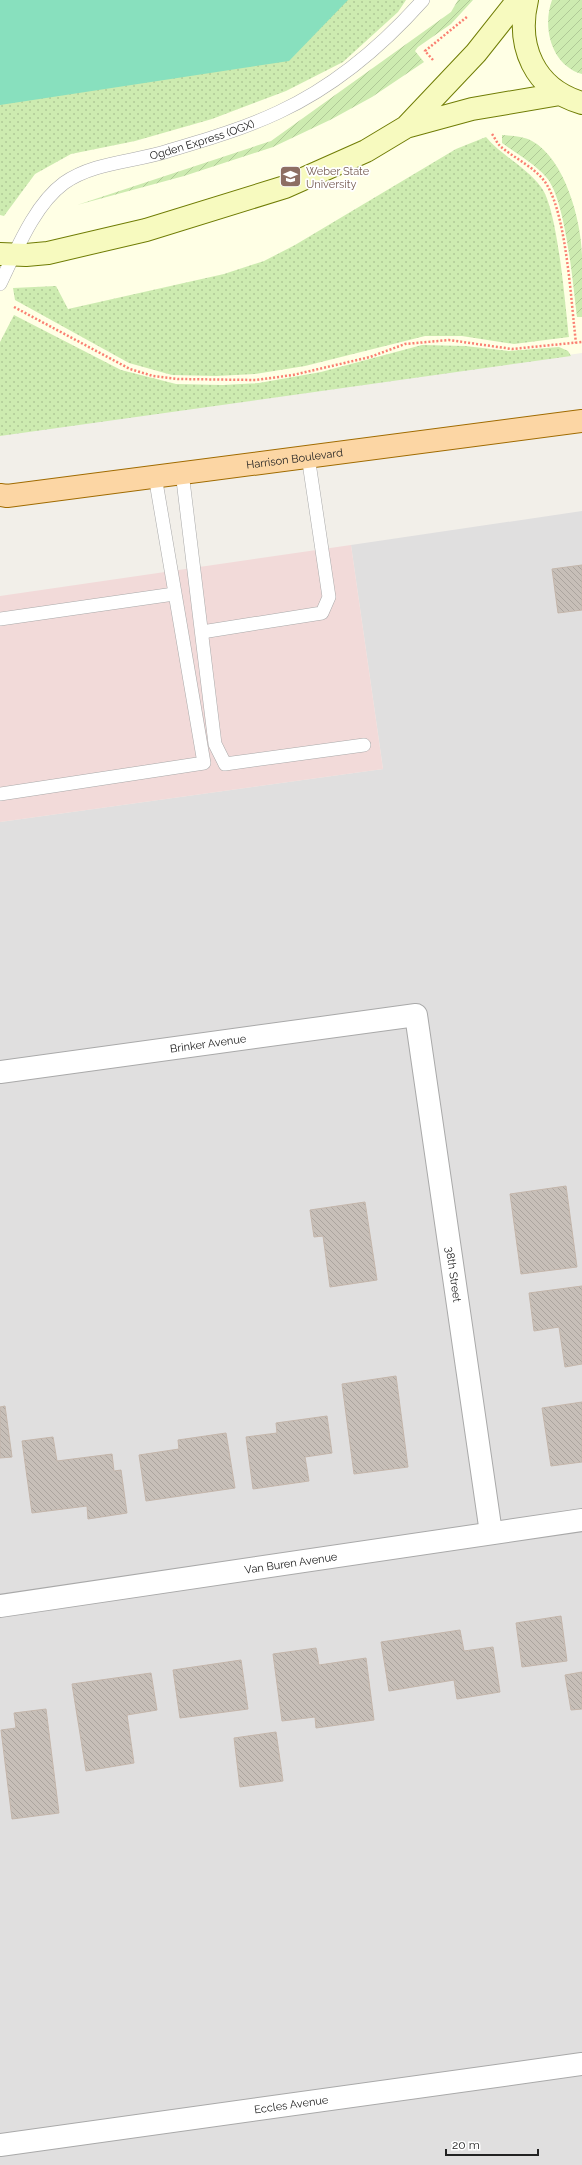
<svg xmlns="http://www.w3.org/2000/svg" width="582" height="2165" font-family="Raleway,sans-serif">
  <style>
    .residential { fill: #e0dfdf }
    .commercial { fill: #f2dad9 }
    .education { fill: #ffffe5 }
    .grass { fill: url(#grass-dots) }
    .garden { fill: url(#garden-furrows) }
    .pitch { fill: #88e0be }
    .building { fill: url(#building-back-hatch); stroke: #c4b6ab }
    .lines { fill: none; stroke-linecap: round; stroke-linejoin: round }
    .lane-casing { stroke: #a9a9a9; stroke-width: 14 }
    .street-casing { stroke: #a9a9a9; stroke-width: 24 }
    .secondary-casing { stroke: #707d05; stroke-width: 24 }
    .primary-casing { stroke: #a06b00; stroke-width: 24 }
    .path { stroke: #fa8072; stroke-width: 2.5; stroke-dasharray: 2 2; stroke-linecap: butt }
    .lane { stroke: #fff; stroke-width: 13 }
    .street { stroke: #fff; stroke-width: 22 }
    .secondary { stroke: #f7fabf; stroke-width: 22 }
    .primary { stroke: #fcd6a4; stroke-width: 22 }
    .labels { text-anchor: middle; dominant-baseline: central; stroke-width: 3.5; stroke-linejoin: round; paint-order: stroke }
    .street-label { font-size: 11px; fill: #222; stroke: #fff }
    .education-label { font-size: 11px; fill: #785e54; stroke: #fff; text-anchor: start }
  </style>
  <defs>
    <pattern id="grass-dots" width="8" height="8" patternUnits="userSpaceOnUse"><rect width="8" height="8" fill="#cdebb0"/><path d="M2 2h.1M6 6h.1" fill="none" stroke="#b0c997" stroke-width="1.8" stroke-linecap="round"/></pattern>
    <pattern id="garden-furrows" width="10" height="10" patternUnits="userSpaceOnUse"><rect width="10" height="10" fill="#cdebb0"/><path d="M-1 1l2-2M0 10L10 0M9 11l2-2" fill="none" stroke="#b0c997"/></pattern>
    <pattern id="building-back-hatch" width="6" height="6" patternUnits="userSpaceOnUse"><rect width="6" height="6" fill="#c7bfb8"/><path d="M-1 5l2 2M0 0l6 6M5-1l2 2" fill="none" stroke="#aba49e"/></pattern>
  </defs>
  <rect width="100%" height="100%" fill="#f2efe9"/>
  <!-- residential -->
  <path class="residential" d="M582,511V2165H0V822L383,769L351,545Z"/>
  <!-- commercial -->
  <path class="commercial" d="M351,545L383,769L0,822V596Z"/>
  <!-- education -->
  <path class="education" d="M0,0H582V353L0,435Z"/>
  <!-- grass -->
  <path class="grass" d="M0,0H406L398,12L343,62L286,91L212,119L135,141L71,154L35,174L4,216L0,215Z
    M486,137C502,156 526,167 541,187C558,209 565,305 569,337L514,344L462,336H425L305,366L255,374L216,376L172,375L129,363L15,300L13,288L56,286L68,309L224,274L264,261L295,245L456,149Z
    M14,315L121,370L176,384L223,385L259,383L321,372L422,345L465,346L509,351L559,347L568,351L571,356L0,436V342Z"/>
  <!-- garden -->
  <path class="garden" d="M458,0H473L451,24L418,47L415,51L424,62L372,97L332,119L273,147L184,176L77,205L271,141L451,12Z
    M552,0H582V74C551,65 542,27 552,0Z
    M502,135C512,136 523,136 532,141C565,159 581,220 582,255C582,276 582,296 582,317H577C573,286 566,199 546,177C535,164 517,154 502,143Z"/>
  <!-- pitch -->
  <path class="pitch" d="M0,0H348L289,61L0,105Z"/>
  <!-- building -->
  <path class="building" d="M582,565V610L558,613L552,569Z
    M566,1186L577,1267L521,1274L510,1194Z
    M365,1202L377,1280L330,1287L323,1236L314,1237L310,1210Z
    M582,1286V1364L565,1367L559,1327L534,1331L529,1293Z
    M396,1376L408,1467L354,1474L342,1384Z
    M582,1402V1462L551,1466L542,1408Z
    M5,1406L12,1457L0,1458V1407Z
    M327,1416L332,1453L305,1457L309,1481L253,1489L246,1437L277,1433L276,1423Z
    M226,1433L235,1488L146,1501L139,1455L179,1449L178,1440Z
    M53,1437L57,1461L112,1454L114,1471L121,1470L127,1513L88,1519L87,1506L32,1513L22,1441Z
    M561,1616L567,1661L522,1667L516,1623Z
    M460,1630L464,1651L493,1647L500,1692L457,1699L454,1680L389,1691L381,1642Z
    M316,1648L319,1665L366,1658L374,1720L316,1728L315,1717L282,1721L273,1654Z
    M241,1660L248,1709L180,1718L173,1670Z
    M582,1672V1709L571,1710L565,1675Z
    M151,1673L157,1710L127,1715L134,1763L86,1771L72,1684Z
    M46,1709L59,1813L12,1819L1,1730L16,1728L14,1713Z
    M276,1732L283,1781L240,1787L234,1738Z"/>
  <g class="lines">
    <defs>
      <g id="lane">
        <path id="s1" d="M0,284C16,251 34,205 64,183C94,162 134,162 168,151C205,140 243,129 279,112C335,86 382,46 423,0"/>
        <path d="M182,472L215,744L225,764L364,745"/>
        <path d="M0,619L174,594"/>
        <path d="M202,632L322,613L329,597L308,456"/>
        <path d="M0,794L204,763L155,476"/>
      </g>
      <g id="street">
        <path id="s2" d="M0,1072L416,1015L491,1533"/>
        <path id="s3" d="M0,1606L582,1520"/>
        <path id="s4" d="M0,2145L582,2064"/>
      </g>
      <path id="secondary" d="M527,0C516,46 534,89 582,103
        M406,127L476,53L518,0
        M0,254L26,255L48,253L146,230L285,187L366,151L406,127L472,109L560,94"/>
      <g id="primary">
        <path id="s5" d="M0,495L7,496L582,421"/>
      </g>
    </defs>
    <!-- lane casing -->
    <use href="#lane" class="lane-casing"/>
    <!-- street casing -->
    <use href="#street" class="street-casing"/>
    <!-- secondary casing -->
    <use href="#secondary" class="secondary-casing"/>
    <!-- primary casing -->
    <use href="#primary" class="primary-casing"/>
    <!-- path -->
    <path class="path" d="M433,60L425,51L468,16
      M492,134C495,138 497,143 500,146C515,159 537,168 547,185C567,218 571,303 576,343
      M14,307L130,369L153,376L178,379L256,380L293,375L370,357L405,344L449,340L512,349L582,342"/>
    <!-- lane -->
    <use href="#lane" class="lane"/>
    <!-- street -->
    <use href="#street" class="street"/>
    <!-- secondary -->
    <use href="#secondary" class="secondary"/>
    <!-- primary -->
    <use href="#primary" class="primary"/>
  </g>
  <!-- icons -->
  <defs>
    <symbol id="university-square" viewBox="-11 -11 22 22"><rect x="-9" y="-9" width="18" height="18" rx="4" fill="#8d6e63" stroke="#fff"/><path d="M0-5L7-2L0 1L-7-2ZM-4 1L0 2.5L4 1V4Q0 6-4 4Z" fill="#fff"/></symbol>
  </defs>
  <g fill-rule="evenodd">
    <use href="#university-square" x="278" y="164" width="25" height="25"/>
  </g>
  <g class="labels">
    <!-- street labels -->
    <g class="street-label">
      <text stroke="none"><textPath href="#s1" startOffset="266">Ogden Express (OGX)</textPath></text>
      <text stroke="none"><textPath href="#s5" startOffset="297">Harrison Boulevard</textPath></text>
      <text stroke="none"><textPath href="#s2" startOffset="210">Brinker Avenue</textPath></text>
      <text stroke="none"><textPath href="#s2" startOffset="682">38th Street</textPath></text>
      <text stroke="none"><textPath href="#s3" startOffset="294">Van Buren Avenue</textPath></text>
      <text stroke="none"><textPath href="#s4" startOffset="294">Eccles Avenue</textPath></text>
    </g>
    <!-- education labels -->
    <g class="education-label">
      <text x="306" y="171">Weber State<tspan x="306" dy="13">University</tspan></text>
    </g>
  </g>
  <!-- scale -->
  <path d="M446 2149v6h92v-6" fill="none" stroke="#222222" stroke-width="2"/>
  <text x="452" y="2149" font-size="12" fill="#222222" stroke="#ffffff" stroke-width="3" paint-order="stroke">20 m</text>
</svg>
